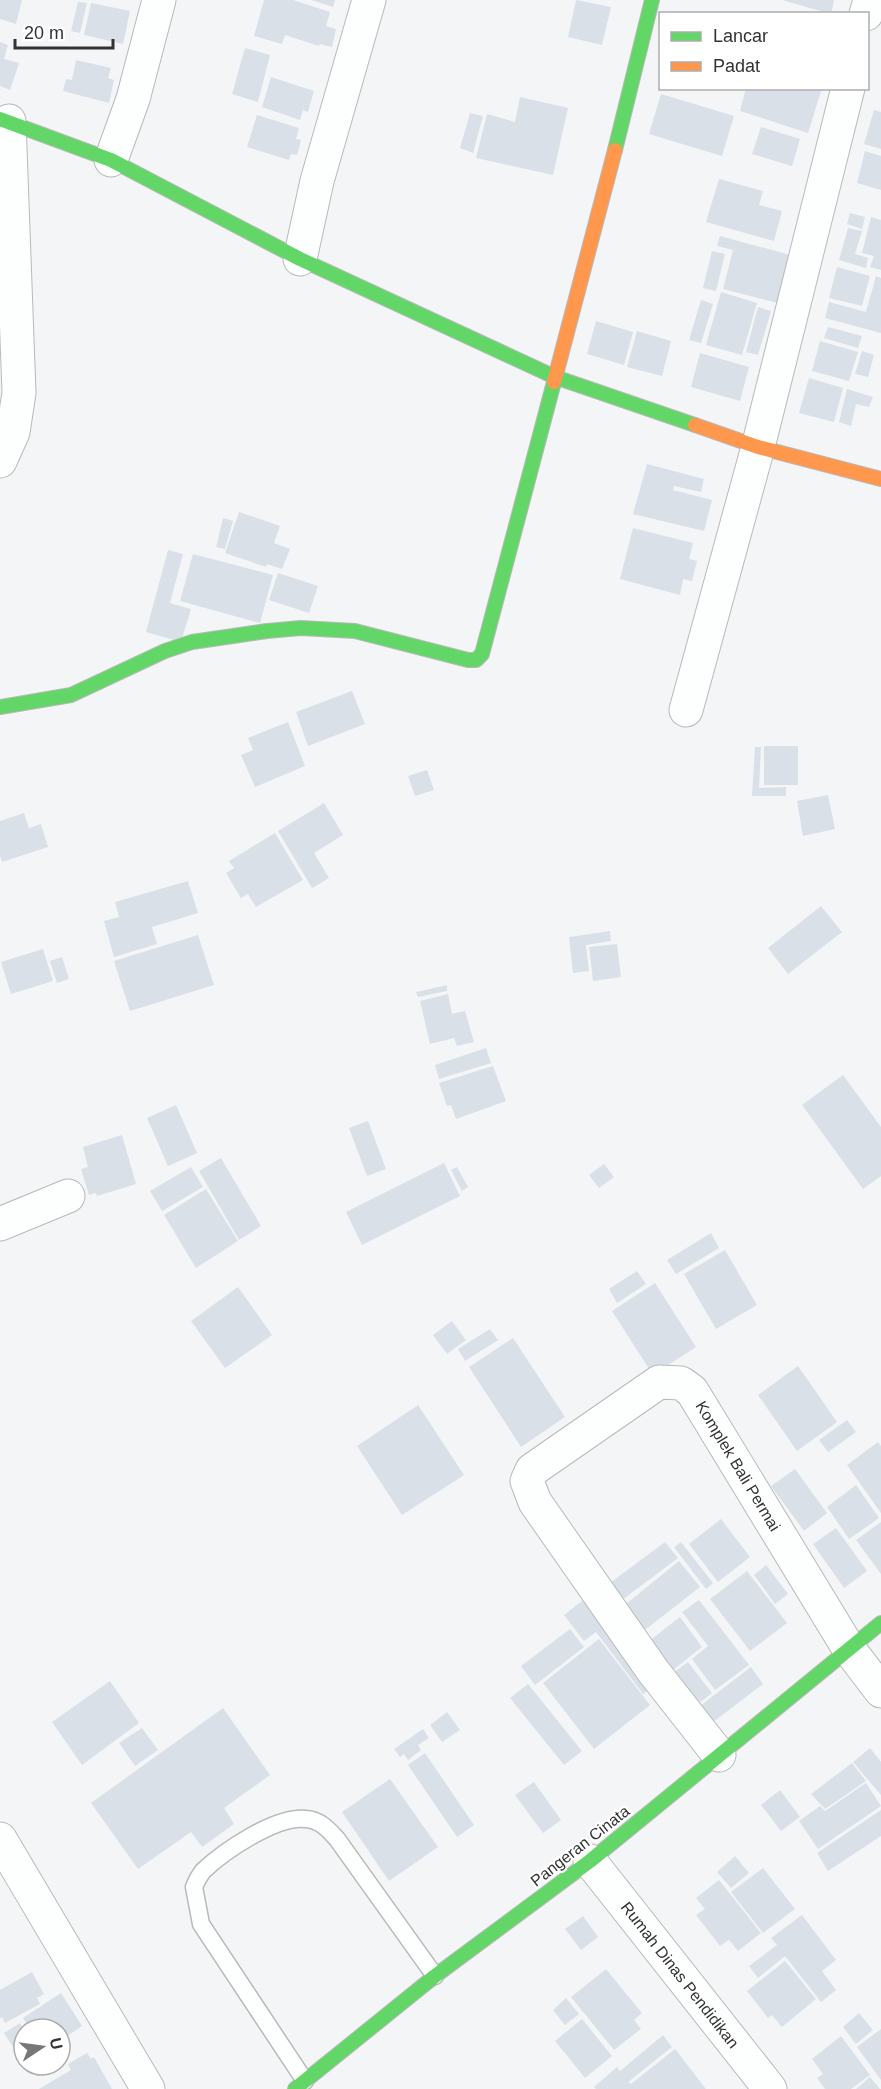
<svg xmlns="http://www.w3.org/2000/svg" width="881" height="2089" font-family="Helvetica,sans-serif">
  <style>
    .building { fill: #dae0e8 }
    .lines { fill: none; stroke-linecap: round; stroke-linejoin: round }
    .lane-casing { stroke: #b9b9ba; stroke-width: 19 }
    .street-casing { stroke: #b9b9ba; stroke-width: 35 }
    .fast-casing { stroke: #b9b9ba; stroke-width: 16 }
    .slow-casing { stroke: #b9b9ba; stroke-width: 16 }
    .lane { stroke: #fdfefe; stroke-width: 16 }
    .street { stroke: #fdfefe; stroke-width: 33 }
    .fast { stroke: #63d668; stroke-width: 14 }
    .slow { stroke: #ff974d; stroke-width: 14 }
    .labels { text-anchor: middle; dominant-baseline: central; stroke-width: 4.5; stroke-linejoin: round; paint-order: stroke }
    .street-label { font-size: 16px; fill: #323334; stroke: #fff }
  </style>
  <rect width="100%" height="100%" fill="#f4f5f7"/>
  <!-- building -->
  <path class="building" d="M0,0H22L16,24L0,19Z
    M264,0H293L330,12L326,26L336,29L332,47L320,44L319,46L285,35L282,44L254,36Z
    M311,0H335L333,7Z
    M576,0L611,7L602,45L568,37Z
    M782,0H834L831,14Z
    M78,2L87,3L80,33L71,31Z
    M91,3L130,11L123,44L84,35Z
    M0,42L8,45L4,59L19,63L10,90L0,86Z
    M245,48L270,55L258,102L232,94Z
    M76,60L111,68L108,78L114,80L109,103L63,91L66,79L72,80Z
    M271,77L314,91L308,112L303,110L300,120L262,107Z
    M746,88H822L808,133L740,111Z
    M661,94L734,116L722,156L649,134Z
    M520,97L568,108L553,175L476,158L487,114L515,122Z
    M874,110L881,112V149L864,144Z
    M470,113L483,116L473,153L460,148Z
    M257,115L299,128L296,139L301,140L297,155L291,154L289,160L247,147Z
    M761,127L800,139L792,166L752,154Z
    M865,151L881,156V190L857,183Z
    M719,179L763,191L759,205L782,211L774,241L706,222Z
    M850,213L865,217L862,229L847,224Z
    M871,217L881,220V270L870,267L874,256L862,253Z
    M848,228L862,231L855,254L868,258L866,268L839,260Z
    M720,236L794,256L782,304L723,289L733,250L717,246Z
    M712,251L725,254L716,291L703,288Z
    M837,267L870,276L862,306L829,298Z
    M876,276L881,278V333L825,318L829,302L866,312Z
    M721,292L757,303L742,355L706,345Z
    M701,300L713,304L701,343L689,340Z
    M758,307L771,311L758,355L746,352Z
    M596,321L633,332L624,365L587,354Z
    M828,327L862,336L858,348L824,338Z
    M637,331L671,341L662,376L627,367Z
    M820,341L858,352L849,381L812,371Z
    M862,351L874,355L868,377L855,374Z
    M700,353L749,367L740,401L691,387Z
    M809,378L843,388L834,422L799,413Z
    M847,389L873,397L869,407L856,404L851,426L839,422Z
    M647,464L704,479L701,492L674,486L673,490L712,500L704,531L633,514Z
    M239,512L280,526L274,543L290,549L282,569L267,564L266,567L225,553Z
    M223,518L233,521L225,549L216,547Z
    M633,528L693,543L689,559L697,561L692,581L683,579L680,595L620,579Z
    M168,550L183,554L170,603L191,609L181,642L146,632Z
    M193,554L273,575L260,623L180,601Z
    M278,573L318,586L309,613L269,600Z
    M352,691L365,724L308,746L296,712Z
    M288,722L305,766L255,787L241,755L253,750L248,738Z
    M764,746H798V785H764Z
    M755,747H761L759,788L786,787V796H752Z
    M427,770L434,790L415,796L408,776Z
    M828,795L835,829L803,836L797,801Z
    M324,803L343,835L314,853L329,878L312,888L278,831Z
    M24,813L29,828L41,824L48,847L2,862L0,856V821Z
    M275,833L303,880L256,907L248,894L241,898L226,873L234,868L229,861Z
    M188,881L198,913L152,927L157,944L114,957L104,921L119,917L115,902Z
    M821,906L842,932L788,974L768,948Z
    M610,931L611,941L586,945L589,971L573,973L569,937Z
    M198,935L214,985L130,1011L114,961Z
    M617,944L621,977L593,981L589,947Z
    M43,949L53,981L11,994L1,962Z
    M62,957L69,979L57,983L50,961Z
    M447,985V991L418,997L416,992Z
    M448,994L452,1014L465,1011L474,1042L457,1046L454,1038L430,1044L420,1001Z
    M486,1048L491,1063L439,1079L435,1065Z
    M493,1066L506,1101L456,1119L451,1105L447,1106L439,1083Z
    M843,1075L881,1127V1176L863,1189L802,1105Z
    M176,1105L197,1153L168,1166L147,1118Z
    M368,1121L386,1169L367,1176L349,1128Z
    M122,1135L136,1184L97,1196L96,1193L89,1195L81,1169L88,1167L83,1147Z
    M221,1158L261,1226L239,1240L199,1171Z
    M444,1163L460,1196L362,1245L346,1212Z
    M604,1164L614,1177L599,1188L589,1175Z
    M191,1167L203,1187L162,1211L150,1191Z
    M457,1167L468,1187L462,1191L451,1170Z
    M206,1189L238,1241L196,1268L164,1215Z
    M711,1233L719,1248L676,1274L667,1260Z
    M725,1250L757,1305L716,1329L684,1274Z
    M637,1271L646,1284L617,1303L609,1289Z
    M655,1283L696,1347L653,1375L612,1311Z
    M238,1287L272,1335L225,1368L191,1321Z
    M452,1321L466,1340L447,1354L433,1335Z
    M490,1329L498,1340L465,1361L458,1349Z
    M513,1338L565,1417L521,1447L469,1367Z
    M798,1366L837,1422L797,1451L758,1395Z
    M418,1405L464,1475L402,1515L357,1446Z
    M847,1420L856,1432L828,1452L819,1440Z
    M878,1442L881,1446V1513L847,1465Z
    M795,1469L827,1513L804,1531L771,1486Z
    M856,1485L879,1518L849,1539L827,1507Z
    M721,1519L750,1557L718,1582L689,1544Z
    M881,1522V1574L856,1540Z
    M836,1528L867,1571L844,1588L813,1544Z
    M665,1542L678,1558L618,1603L606,1586Z
    M681,1542L713,1583L706,1589L674,1547Z
    M679,1561L700,1587L641,1633L621,1608Z
    M766,1565L788,1594L775,1604L754,1575Z
    M747,1571L787,1623L750,1651L710,1599Z
    M587,1597L653,1687L643,1694L596,1632L584,1641L564,1615Z
    M699,1600L749,1665L715,1690L692,1659L708,1646L682,1612Z
    M680,1617L702,1647L663,1678L640,1648Z
    M570,1629L584,1647L535,1685L521,1666Z
    M599,1639L650,1705L594,1749L543,1683Z
    M688,1662L712,1693L689,1711L665,1679Z
    M751,1667L763,1684L708,1726L696,1709Z
    M110,1681L139,1723L82,1765L52,1722Z
    M528,1684L582,1751L564,1765L510,1698Z
    M223,1708L270,1775L224,1808L234,1824L202,1847L191,1832L138,1869L91,1803Z
    M447,1712L460,1730L442,1742L430,1725Z
    M142,1728L158,1750L135,1766L119,1743Z
    M423,1729L429,1738L418,1745L421,1750L408,1760L404,1754L400,1757L394,1749Z
    M870,1748L881,1762V1795L853,1762Z
    M425,1753L474,1825L457,1837L408,1765Z
    M852,1763L866,1781L825,1809L811,1794Z
    M390,1779L438,1847L389,1881L342,1812Z
    M534,1782L561,1820L543,1833L515,1795Z
    M866,1783L881,1806L818,1849L799,1821L820,1806L825,1811Z
    M780,1790L800,1817L781,1831L761,1805Z
    M881,1810V1836L828,1871L817,1853Z
    M735,1856L749,1873L731,1888L717,1872Z
    M763,1868L795,1909L763,1933L731,1892Z
    M719,1880L761,1933L738,1951L729,1940L720,1946L696,1915L705,1909L696,1898Z
    M802,1915L836,1960L822,1971L836,1990L821,2002L785,1956L758,1978L749,1966L777,1945L771,1938Z
    M583,1916L598,1937L581,1950L565,1929Z
    M785,1961L816,1999L782,2027L772,2015L768,2018L747,1991Z
    M606,1969L642,2013L634,2020L641,2029L614,2050L571,1997Z
    M32,1972L44,1994L37,1998L40,2004L5,2023L2,2017L0,2019V1990Z
    M61,1993L82,2026L60,2041V2029H30L23,2018Z
    M566,1998L579,2014L565,2025L553,2010Z
    M859,2013L873,2030L856,2044L843,2027Z
    M582,2019L612,2056L585,2078L555,2041Z
    M20,2023L24,2030V2064L4,2033Z
    M881,2029V2080L857,2047Z
    M663,2035L672,2047L628,2082L631,2084L675,2049L706,2089H596L594,2087L617,2067L620,2071Z
    M841,2036L870,2075L851,2089H825L817,2078L823,2074L812,2059Z
    M87,2053L91,2059L94,2057L112,2089H39L71,2070L68,2064Z
    M870,2077L880,2089H856Z"/>
  <g class="lines">
    <defs>
      <path id="lane" d="M305,2081L201,1924L194,1887C196,1882 199,1876 203,1871C224,1851 277,1815 306,1819C320,1820 328,1829 337,1839L435,1976"/>
      <path id="street" d="M866,14L870,0
        M111,160L133,99L159,0
        M300,259L317,181L369,0
        M0,461L13,432L19,393L9,121
        M686,710L758,447L848,88
        M0,1224L68,1196
        M719,1755L653,1671L535,1502L527,1481L532,1470L659,1382L681,1383L692,1391L849,1649L881,1691
        M0,1839L148,2089
        M590,1861L770,2089"/>
      <path id="fast" d="M0,119L111,160L300,259L555,377L695,425
        M615,150L652,0
        M0,707L71,695L165,651L192,642L267,631L301,628L355,631L468,660H476L482,654L554,382
        M295,2089L435,1976L590,1861L881,1623"/>
      <path id="slow" d="M554,382L615,150
        M695,425L758,447L881,479"/>
    </defs>
    <!-- lane casing -->
    <use href="#lane" class="lane-casing"/>
    <!-- street casing -->
    <use href="#street" class="street-casing"/>
    <!-- fast casing -->
    <use href="#fast" class="fast-casing"/>
    <!-- slow casing -->
    <use href="#slow" class="slow-casing"/>
    <!-- lane -->
    <use href="#lane" class="lane"/>
    <!-- street -->
    <use href="#street" class="street"/>
    <!-- fast -->
    <use href="#fast" class="fast"/>
    <!-- slow -->
    <use href="#slow" class="slow"/>
  </g>
  <g class="labels">
    <!-- street labels -->
    <g class="street-label">
      <text transform="translate(738 1466) rotate(59)">Komplek Bali Permai</text>
      <text transform="translate(580 1846) rotate(-38)">Pangeran Cinata</text>
      <text transform="translate(680 1975) rotate(52)">Rumah Dinas Pendidikan</text>
    </g>
  </g>
  <!-- legend -->
  <rect x="659" y="12" width="210" height="78" fill="#ffffff" stroke="#adadae" stroke-width="1.5"/>
  <rect x="671" y="32" width="30" height="9" fill="#63d668" stroke="#adadae" stroke-width="1.5"/>
  <text x="713" y="42" font-size="18" fill="#323334">Lancar</text>
  <rect x="671" y="62" width="30" height="9" fill="#ff974d" stroke="#adadae" stroke-width="1.5"/>
  <text x="713" y="72" font-size="18" fill="#323334">Padat</text>
  <!-- north arrow -->
  <g transform="translate(42 2047) rotate(77)"><circle r="28" fill="#ffffff" stroke="#adadae" stroke-width="1.5"/>
  <path d="M0-4.5L10 22L0 15L-10 22Z" fill="#767778"/>
  <text y="-9" font-size="16" font-weight="bold" text-anchor="middle" fill="#323334">U</text>
  </g>
  <!-- scale -->
  <path d="M15 39v9h98v-9" fill="none" stroke="#323334" stroke-width="3"/>
  <text x="24" y="39" font-size="18" fill="#323334" stroke="#ffffff" stroke-width="4.5" paint-order="stroke">20 m</text>
</svg>
